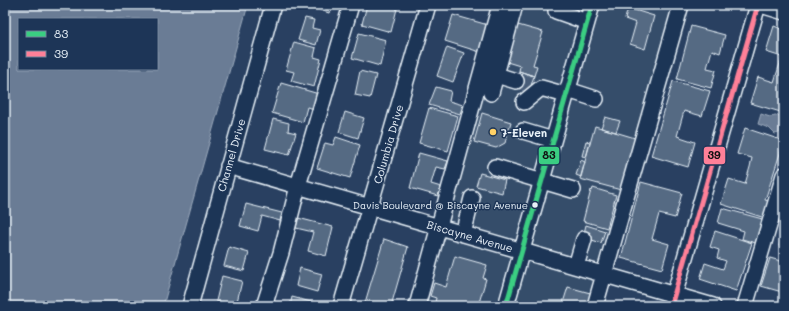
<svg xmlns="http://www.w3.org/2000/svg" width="789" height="311" font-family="Mali,sans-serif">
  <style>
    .built { fill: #364d6b }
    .water { fill: #6b7c95; stroke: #9dabbd; fill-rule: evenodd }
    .building { fill: #556a83; stroke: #e8f1f8 }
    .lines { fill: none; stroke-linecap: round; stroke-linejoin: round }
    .minor-tunnel { stroke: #465b78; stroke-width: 15; stroke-dasharray: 15 8; stroke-linecap: butt }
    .minor-casing { stroke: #e8f1f8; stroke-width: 18 }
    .minor { stroke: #1d3557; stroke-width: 15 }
    .bus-1-casing { stroke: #1d3557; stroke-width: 8 }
    .bus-2-casing { stroke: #1d3557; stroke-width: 8 }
    .bus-1 { stroke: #3ace82; stroke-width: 5 }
    .bus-2 { stroke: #ff8098; stroke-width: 5 }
    .poi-dot { fill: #ffd166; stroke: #1d3557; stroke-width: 1.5 }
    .bus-dot { fill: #e8f1f8; stroke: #1d3557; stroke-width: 1.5 }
    .labels { text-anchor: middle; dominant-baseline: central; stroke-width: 3; stroke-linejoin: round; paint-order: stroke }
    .bus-label { font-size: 10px; fill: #e8f1f8; stroke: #1d3557; text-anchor: end }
    .poi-label { font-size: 11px; font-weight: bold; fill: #e8f1f8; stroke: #1d3557; text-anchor: start }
    .street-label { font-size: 11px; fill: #e8f1f8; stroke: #1d3557 }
    .line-badge { stroke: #1d3557; stroke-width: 1.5 }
    .pale-badge-label { font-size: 11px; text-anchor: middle; font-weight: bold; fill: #111 }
  </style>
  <rect width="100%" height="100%" fill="#294061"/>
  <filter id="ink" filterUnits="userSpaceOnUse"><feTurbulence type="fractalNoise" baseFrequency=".025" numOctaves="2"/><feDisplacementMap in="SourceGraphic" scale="8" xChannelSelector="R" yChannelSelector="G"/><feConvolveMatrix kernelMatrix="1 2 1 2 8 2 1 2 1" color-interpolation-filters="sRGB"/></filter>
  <g filter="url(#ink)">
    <!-- built -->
    <path class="built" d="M505,5H674L592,306H423Z"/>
    <!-- water -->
    <path class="water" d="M5,5H248L163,306H5ZM19,19H157V69H19Z
      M761,114L770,117L781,115L783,118L779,124V133L775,134L769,128L758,124Z"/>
    <!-- building -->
    <path class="building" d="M305,5H331L329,13Z
      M367,5H398L391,32L362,24Z
      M458,5H476L475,10Z
      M628,8L654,16L645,49L630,44L636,23L625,19Z
      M453,15L488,25L480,52L445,41Z
      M305,18L314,20L312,28L320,30L316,45L298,40Z
      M518,25L543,32L533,65L537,66L534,76L519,71L520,66L507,62Z
      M691,26L725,35L720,53L712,50L707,68L716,70L711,88L677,79Z
      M774,26L784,30V113L750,103L758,77L774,82L782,57L766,52Z
      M359,33L386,40L380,66L352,58Z
      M294,42L316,48L314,57L321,59L314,87L291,81L294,72L286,70Z
      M447,47L464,53L453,82L437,76Z
      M360,71L376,75L370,98L355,95Z
      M519,71L534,76L529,92L514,87Z
      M673,81L710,91L702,116L684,111L677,136L695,142L688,167L651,156Z
      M281,83L319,94L315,109L307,107L303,122L272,113Z
      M436,87L451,91L449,101L463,105L460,114L429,105Z
      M429,108L458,116L448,151L419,143Z
      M345,112L364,118L358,138L339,132Z
      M482,113L511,122L505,143L496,148L474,142Z
      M605,117L620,121L616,132L601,128Z
      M273,119L289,123L288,131L296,133L289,155L265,149Z
      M595,126L635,138L621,190L580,179Z
      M745,128L784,141L765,200L773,202L768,219L721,204L729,179L745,184L750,167L752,158L737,154Z
      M336,137L360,145L350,178L317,168L325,143L333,145Z
      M586,141L590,142L586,157L582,156Z
      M419,153L448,161L445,169L436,167L431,184L441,187L438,196L410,188Z
      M581,160L585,162L581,177L576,175Z
      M480,173L505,180L502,193L476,186Z
      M641,182L682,193L675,218L659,214L652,239L669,244L662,269L621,258Z
      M593,188L616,195L607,228L583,221L591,190L592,191Z
      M783,203L784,204V221L778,220Z
      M246,204L282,213L280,221L262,216L258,231L240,226Z
      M722,208L766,220L759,244L742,239L744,231L718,223Z
      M298,218L333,227L326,256L308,251L313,232L296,228Z
      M586,225L605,231L601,243L583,237Z
      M784,230V248L779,246Z
      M715,231L752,243L736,291L700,279L705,263L723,269L726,261L717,258L719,250L710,247Z
      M384,239L408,247L391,306H364Z
      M229,247L249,253L244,271L224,266Z
      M455,256L487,265L483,278L486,279L478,306H434L436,298L430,296L434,283L446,287Z
      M770,258L784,262V284L782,292L761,286Z
      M300,268L322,274L317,292L296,286Z
      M222,276L242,281L236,306L216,301Z
      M568,287L594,294L591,306H562Z
      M292,297L315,303L314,306H290Z"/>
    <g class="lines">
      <!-- minor-tunnel -->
      <path class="minor-tunnel" d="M516,81L531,85"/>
      <defs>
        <path id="minor" d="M557,5L556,11L587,22
          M761,5L784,12
          M496,75L516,81
          M568,90L596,99
          M491,93L515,5
          M524,102L541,88L566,95
          M523,131L553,140
          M228,166L713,306
          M495,167L573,190
          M463,234L472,198
          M576,266L584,239
          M190,306L273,5
          M264,306L281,253L298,186L351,5
          M341,306L428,5
          M417,306L500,5
          M506,306L592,5
          M595,306L681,5
          M671,306L758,5
          M745,306L784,175"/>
      </defs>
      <!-- minor casing -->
      <use href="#minor" class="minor-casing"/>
      <!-- minor -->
      <use href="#minor" class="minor"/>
      <defs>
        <path id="bus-1" d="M506,306L592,5"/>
        <path id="bus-2" d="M671,306L758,5"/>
      </defs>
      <!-- bus-1 casing -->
      <use href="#bus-1" class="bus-1-casing"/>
      <!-- bus-2 casing -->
      <use href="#bus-2" class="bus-2-casing"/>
      <!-- bus-1 -->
      <use href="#bus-1" class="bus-1"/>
      <!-- bus-2 -->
      <use href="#bus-2" class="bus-2"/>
    </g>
  </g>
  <!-- markers -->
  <circle class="poi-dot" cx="493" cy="132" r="4"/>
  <circle class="bus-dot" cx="535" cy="205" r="3.5"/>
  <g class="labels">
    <!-- bus labels -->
    <g class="bus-label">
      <text x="528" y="205">Davis Boulevard @ Biscayne Avenue</text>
    </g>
    <!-- poi labels -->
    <g class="poi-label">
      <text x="501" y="132">7-Eleven</text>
    </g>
    <!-- street labels -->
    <g class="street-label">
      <text transform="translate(388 144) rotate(-74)">Columbia Drive</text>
      <text transform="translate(231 155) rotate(-74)">Channel Drive</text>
      <text transform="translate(470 236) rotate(16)">Biscayne Avenue</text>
    </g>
  </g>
  <g class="line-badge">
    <rect x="538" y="146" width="22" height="19" rx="4" fill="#3ace82"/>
    <rect x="703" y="146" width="23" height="19" rx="4" fill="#ff8098"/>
  </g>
  <g class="pale-badge-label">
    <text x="549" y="159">83</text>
    <text x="714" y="159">39</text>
  </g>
  <!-- margin -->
  <rect width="789" height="311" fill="none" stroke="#1d3557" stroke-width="20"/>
  <rect x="10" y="10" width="769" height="291" fill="none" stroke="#e8f1f8" stroke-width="1.5" filter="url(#ink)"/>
  <!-- legend -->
  <rect x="18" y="18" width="140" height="52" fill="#1d3557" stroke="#6e8097"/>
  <rect x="26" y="31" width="20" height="6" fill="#3ace82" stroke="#6e8097"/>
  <text x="54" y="38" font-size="12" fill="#e8f1f8">83</text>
  <rect x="26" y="51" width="20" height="6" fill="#ff8098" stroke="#6e8097"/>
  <text x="54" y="58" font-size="12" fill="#e8f1f8">39</text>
</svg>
